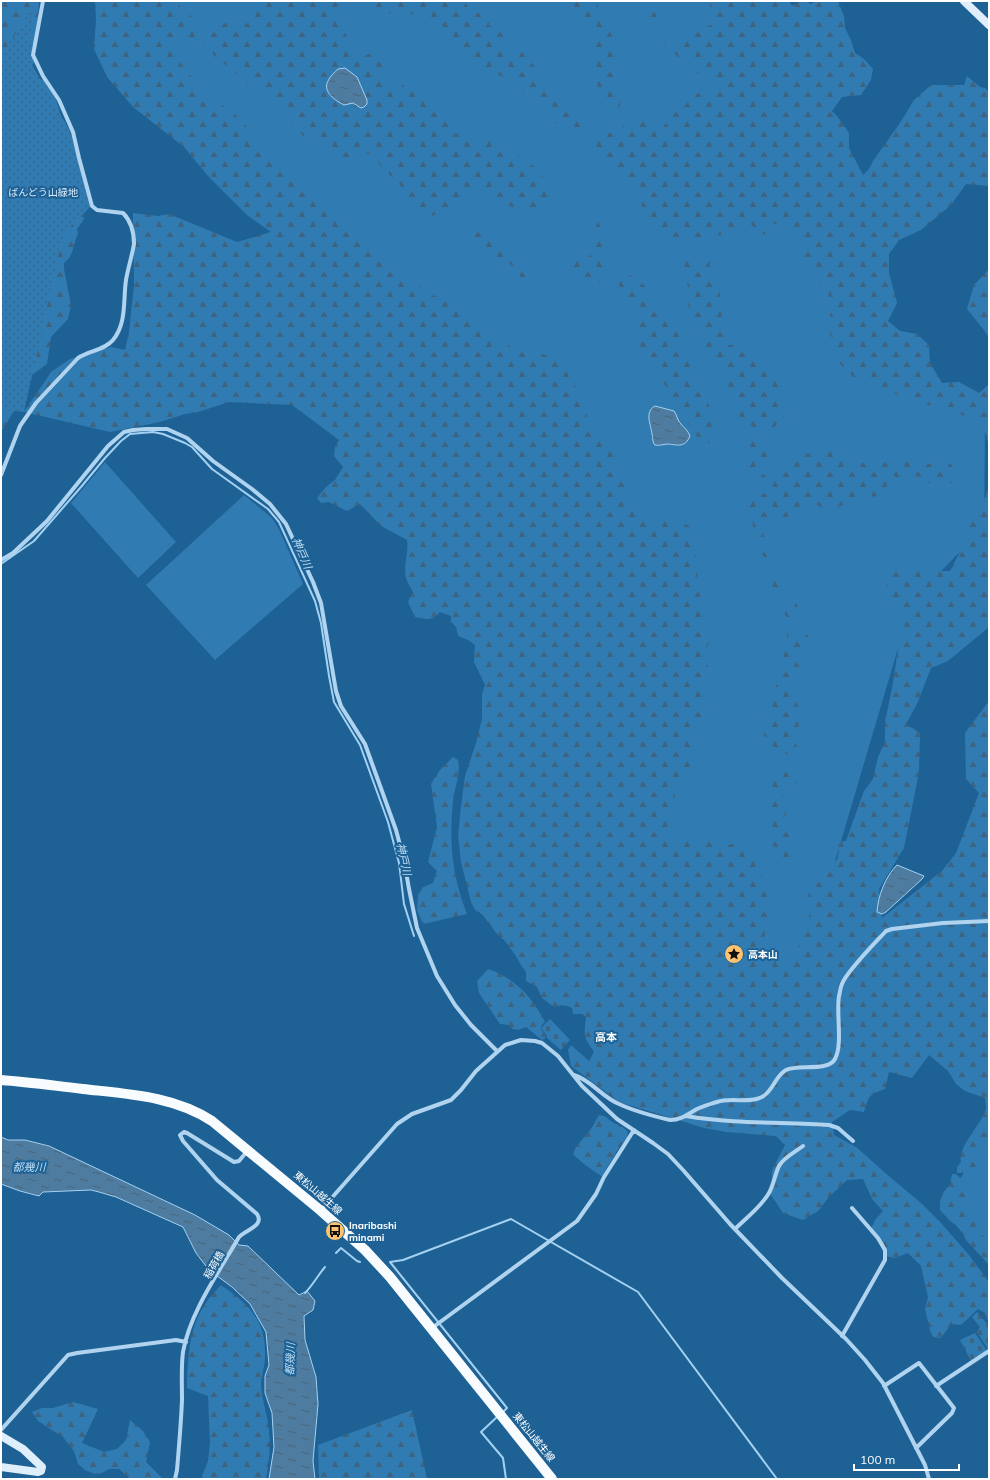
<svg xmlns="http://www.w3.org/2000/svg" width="990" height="1480" font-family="Mulish,'Noto Sans JP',sans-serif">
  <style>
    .grass { fill: #317bb3 }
    .forest { fill: url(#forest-firs) }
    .cemetery { fill: url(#cemetery-stones) }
    .park { fill: url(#park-dots) }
    .water { fill: url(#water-ripples); stroke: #a4d1f1 }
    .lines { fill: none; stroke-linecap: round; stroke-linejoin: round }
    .stream { stroke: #a4d1f1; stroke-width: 2 }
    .street { stroke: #b0d4ef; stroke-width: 4 }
    .secondary { stroke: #deeefb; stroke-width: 8 }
    .primary { stroke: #f8fcff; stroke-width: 10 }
    .labels { text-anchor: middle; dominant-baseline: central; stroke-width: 4; stroke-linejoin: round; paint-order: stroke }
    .park-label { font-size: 10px; fill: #d7ebfb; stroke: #1d6195 }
    .poi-label { font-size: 10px; font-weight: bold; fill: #fff; stroke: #1d6195; text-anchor: start }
    .street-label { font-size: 10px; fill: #fff; stroke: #1d6195 }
    .water-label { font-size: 11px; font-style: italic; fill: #bddef6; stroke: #1d6195 }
    .neighbourhood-label { font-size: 11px; font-weight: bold; fill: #fff; stroke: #1d6195 }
  </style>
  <defs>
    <pattern id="forest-firs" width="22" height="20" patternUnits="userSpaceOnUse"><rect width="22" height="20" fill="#317bb3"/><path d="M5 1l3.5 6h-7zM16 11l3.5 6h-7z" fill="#3e6480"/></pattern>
    <pattern id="cemetery-stones" width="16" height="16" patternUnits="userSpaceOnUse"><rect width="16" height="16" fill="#317bb3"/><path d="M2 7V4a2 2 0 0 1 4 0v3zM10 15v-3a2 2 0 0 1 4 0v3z" fill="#3e6480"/></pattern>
    <pattern id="park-dots" width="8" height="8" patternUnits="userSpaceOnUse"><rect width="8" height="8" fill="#317bb3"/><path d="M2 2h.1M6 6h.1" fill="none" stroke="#3e6480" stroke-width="1.8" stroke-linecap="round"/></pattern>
    <pattern id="water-ripples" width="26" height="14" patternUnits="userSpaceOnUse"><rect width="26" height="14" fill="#4d7ca0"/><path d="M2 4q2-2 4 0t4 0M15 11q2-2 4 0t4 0" fill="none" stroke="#4c6476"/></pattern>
  </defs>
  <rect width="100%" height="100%" fill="#1d6195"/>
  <!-- grass -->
  <path class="grass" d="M134,1H758L790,224L985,429L984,527L912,601L805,963L761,965L658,850L693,647L129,56Z
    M105,462L176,542L138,578L71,503Z
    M244,495L272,518L279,529L303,584L215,660L146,585Z
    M989,1133V1262L941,1209Z"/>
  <!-- forest -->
  <path class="forest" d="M1,1H39L37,28L32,50L34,63L27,70L29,81L44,79L56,100L65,128L82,202L84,219L77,229L78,234C72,245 75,255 64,263V269L71,305L68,319L51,337L47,364L28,378L19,403L1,432Z
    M95,1H173L189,13L197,25L196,34L192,42L179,38L170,42L181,63L194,80L215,100L234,113L247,127L261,153L347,223L432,295L449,300L470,317L490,330L511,347L531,350L559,359L575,385L583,404L592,430L615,456L628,496L655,520L674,519L694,528L698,582L709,644L704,652L705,659L708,667L700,680L707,708L691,741L698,748L688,770L689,778L675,790V809L669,832C680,845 690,838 704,840C710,840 713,844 718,845C723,846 732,844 737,843L753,853L760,872L765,883L769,922L763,941L774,948L781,957L791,962L799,945L809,915L814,904L808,896L811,887L825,878L827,866L837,860L839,851L838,842L846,841L864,791L873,779L878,757L885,742V722L892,688L903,618L900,608L895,602L887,605L883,595L887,588L885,572L894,565L910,574L921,567L937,571H950L966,540L968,523L981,507L989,488V627L948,661L931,668L917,704L906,724L920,733L919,772L904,848L879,889L882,918L942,871L956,853L979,793L966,779L965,733L989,701V1145L973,1162L977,1168L971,1172L969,1176L963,1173H957V1167L961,1162C957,1147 983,1123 986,1108C986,1105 985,1101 985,1098L965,1091L956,1084L948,1071L929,1055L912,1078L889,1072L885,1089C868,1095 869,1096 864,1112L850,1110L832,1122L834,1135L856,1147L891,1178L921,1203L941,1223L968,1254L989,1282V1322L983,1312L978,1309L961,1325L951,1324L941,1338L933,1337L930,1330L925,1309L928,1297L921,1266L908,1253L895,1258L885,1256L879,1243L870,1232L875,1220L883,1211L872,1199L863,1179L847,1180L829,1197L818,1211L803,1220L783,1213L771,1195L772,1170L785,1145L776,1136L726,1132L704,1128L619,1102L571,1066L568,1050L571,1045L589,1061L594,1052C583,1037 584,1035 586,1017L582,1014H573L572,1008C566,1005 561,1005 554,1007L542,998L537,987L526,981V972L521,965L516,956L505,941L496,933L482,914L475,910L471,902L461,862L458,836L461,806L465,776L476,743L482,719V694L485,685L474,662L475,645L468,640L458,636L456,627L451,622V616L440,612C431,622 427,619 415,617L408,602L413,592C411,588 407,582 406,578C403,565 409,552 407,540L381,526L360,504L347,511L329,502L321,503L317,498L325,488L335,480L343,467L334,456L335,447L339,440L292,405L229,402L198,412L185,414L160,422L110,432L24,412L51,372L70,359L111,347L125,350L129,332L134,285L133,213L158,216L169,214L237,242L271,232L247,215L208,176L184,147L133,107L107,77L94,49L96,19Z
    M254,1H339L335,12L353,49L360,57L372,53L386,66L382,78L391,92L400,91L403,84L413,87L421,96L437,104L449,114L452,132L478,141L488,139H495L503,142L517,153L524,161L535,167L551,187L546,210L534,215L518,210L477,191L465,195L461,202L450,209L432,216L399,200L403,191C400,181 392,178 385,171C381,167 379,162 375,158C366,148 350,157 340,161L329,152L302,135L277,106L257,91L229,67L217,59L202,41L207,29L229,22L239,25L253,22L256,9Z
    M375,1H465L470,12C479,12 484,15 490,20L489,25L503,32L505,43L512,50L523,53L529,57L547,89L560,107L566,108L574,120L582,121L586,128L584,135L575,137L555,123L535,101L525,96L510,79L480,69L471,62L462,51L459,42L437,21L421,20L404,8C396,12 389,15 380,14L375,5Z
    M569,1H598V6L613,38L614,46L613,55L619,64V68L614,71L613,81C621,90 624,99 618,111L602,102L596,95C599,79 598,78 594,64C592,55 594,55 589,46L594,43L596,28L594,18L586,17L581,20L570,6Z
    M710,1H789L792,6C799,1 804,0 811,4L815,1H838L844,16L845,28L851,40L855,53L864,59L873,69L871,80L861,95L842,97L832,111L837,116L849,133V148L863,175L869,169L873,161L900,123L914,100L931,85H964L967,76L980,87L985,88L989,92V186L966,184L951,205L921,230L899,240L889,254V273L897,303L888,321L900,331L917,334L929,345L930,363L942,383L959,382L979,393L989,384V448L986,434L968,417L932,405L918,406L879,385L855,379L835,359L830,332V314L833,306L828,294L802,259V248L785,226L773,224L765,235L750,224L737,232L673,243L653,226L632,188C628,186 617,178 614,175C611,172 609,168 606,165C598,157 597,162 591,150L601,133H614C621,126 629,123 637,118L644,121L649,130L658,131L669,121L678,107L686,105L691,97L699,93L708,98L711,90L717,84L709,76L694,72L691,60L685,57L678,58L670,46L682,40L687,32L711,25Z
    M643,8L652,9L656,14C656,25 672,32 664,44L640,10Z
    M592,217L598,219L603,238L608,240L609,246L604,249L605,260L608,262H613L618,266V270L610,271L607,272V277L599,283L593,282L590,279L585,278L580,272H570L566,268L569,262L580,260L583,257H588L595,247C596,235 589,229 589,219Z
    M473,226L489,238L491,242L499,243L508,255L512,256L515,263L522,264L528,273V277L525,279C516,276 519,273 514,267C509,262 492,257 486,260L483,257L470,238L469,234Z
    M682,249L702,260L710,262L709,274L718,284L723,310L722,319L723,336L730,345L746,347L757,354L777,379L785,418L774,427L766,430L760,437L773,452L774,457L760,458L763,468L761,473L769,478L768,483L763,486L759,482L754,483L746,462L747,453L746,443L754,438L757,433L752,426L743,423L729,395L728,379L724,370L717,358L708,349L692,320L688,305L687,273L680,256Z
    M989,269V338L984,330L967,309L974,285Z
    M622,274L632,276L645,286L679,336L687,357L694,365L695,370C691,377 691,384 697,390C699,392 703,393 705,396C709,401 713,422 714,429C714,435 712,439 709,444L698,438L677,407L667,388L655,372L649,360L637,348V333L634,326V318L640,315L637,306L632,304L617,283V275Z
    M832,449L838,457L845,455L859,463H884L907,458L931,464L940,461L950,463L957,472V483C939,482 933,489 917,476L897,480L893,475L889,476L887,481V488L883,496L864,497L828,511L815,504L802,510L796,515L765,521L763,534L776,557L769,561C756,553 751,530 753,515C747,508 747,506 751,498L771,491L776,474L782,472C787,451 803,452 821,455L826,450Z
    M771,570L781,580L780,588L783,598L793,596L802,617L793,624L797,632L809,636L805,648L794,649L793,656L800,668L797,678L789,683C799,702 798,705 799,726L793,733L797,746L788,755L772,746L764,735L768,707L771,695L778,681L787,640L786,617L768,580L767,572Z
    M453,757L458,760C461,775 454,788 453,802C449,842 452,876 467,914L423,924L417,910L418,895L423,887L433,883L437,871L428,862L437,827L431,784L440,770Z
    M784,771L800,778L793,788L782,786L778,791L787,799V811L781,823L790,836L794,851L786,864L774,848L768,833L773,814L769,798L773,780Z
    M488,969C515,978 532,997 545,1022L541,1026V1029L546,1036L545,1038L542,1040L526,1027L518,1030L513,1029L509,1025L500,1024L479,993L477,981Z
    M599,1115C609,1116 606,1119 614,1123C620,1126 622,1126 628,1132L627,1138L620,1146L602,1176C597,1174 577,1159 573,1154L576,1147L591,1129Z
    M952,1174H956L969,1186C964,1194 967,1197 970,1204C974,1214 972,1216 983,1220V1224L980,1228V1233L989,1242V1265L966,1240L958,1226L951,1222L940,1210V1202L943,1193L950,1184Z
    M221,1285C248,1304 266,1319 265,1356C265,1366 261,1376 261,1386C262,1401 268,1416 269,1431C271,1447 269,1463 266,1479H203L202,1476L208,1461L210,1443L208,1396L187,1388C188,1359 188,1330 205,1304C209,1298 215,1291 221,1285Z
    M73,1402L98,1409L82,1443L104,1452L117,1449L126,1440L130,1420L143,1431L150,1442L146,1462L163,1479H130L119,1469H109L102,1473L95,1474L85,1470L78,1464L74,1451L63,1437L38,1421L32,1412L42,1408H53Z
    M412,1410L427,1479H319L318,1445Z"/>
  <!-- cemetery -->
  <path class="cemetery" d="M550,1019L570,1040L561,1050L547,1038V1036L541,1028Z
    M977,1312L989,1326V1351L977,1332L980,1327L972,1317Z
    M975,1333L987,1351L971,1361L960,1340Z"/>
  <!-- park -->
  <path class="park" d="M34,6L29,41L32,65L70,131L91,206L63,234L24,412L1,409V91L4,51Z"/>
  <!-- water -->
  <path class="water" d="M345,68L357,77L367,100V104L364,107L361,108L353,103L344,105C336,101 322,92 328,81C330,76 335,72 338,69Z
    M655,406L674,411C677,415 677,419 680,423C684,428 688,430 690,436C685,448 678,445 668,444C664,444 660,446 655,445L654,444C652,440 653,437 652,434C651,425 644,412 655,406Z
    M897,865L924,876L922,879L886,912L882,914L877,912C878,896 885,877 897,865Z
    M1,1137L8,1140H25L49,1146L195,1215L229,1235L239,1245L248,1246L299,1295L307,1291L315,1301L313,1310L304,1316L305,1340L316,1377L318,1404L313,1461L315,1479H269L274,1447L272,1413L265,1393V1376L269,1365L266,1332L250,1304L232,1287L209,1270L196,1253L183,1227L116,1197L99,1192L91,1190L43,1192L39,1196L20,1191L1,1184Z"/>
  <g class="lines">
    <!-- stream -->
    <path class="stream" d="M1,564L34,541L81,487L105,458L121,441L130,434L153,432L163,434L185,443L192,447L212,469L268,509L279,522L315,601L321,623L329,676L334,702L360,745L388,822L399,863L404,904L414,936
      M336,1253L341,1248L357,1261L360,1262
      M390,1262L403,1260L511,1219L638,1292L777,1479
      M390,1262L507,1408L502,1413
      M305,1293C313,1285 318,1275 325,1267
      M497,1417L481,1432L503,1458L506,1479"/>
    <!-- street -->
    <path class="street" d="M1,475L20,426L36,403L78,358C88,351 105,350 113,340C127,323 123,300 126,280C128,268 132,256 134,244C134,233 131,221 123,213L97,210L92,206L79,158L73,132L59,100L43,76L33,55L43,1
      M1,560L13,553L47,521L108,446L124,432L133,430L147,429H167L187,438L213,461L252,489L270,504L286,524L313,582L321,603L336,691L341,706L365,744L396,830L404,860L409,889L417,928L437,976L455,1005L471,1025L497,1051
      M574,1075C591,1080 602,1097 619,1104C634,1111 653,1116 670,1120C681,1120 688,1114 697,1109C704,1106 711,1104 717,1102C731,1097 749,1104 762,1097C774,1090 775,1076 786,1070C798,1064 828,1072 835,1059C843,1044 836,1014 839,996C840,993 840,988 842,984C847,971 876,942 886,931L892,929L943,923L989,921
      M686,1116C733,1124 782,1122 829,1125L838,1128L853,1141
      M321,1210L397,1124L412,1114L451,1100L461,1090L476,1071L505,1045L521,1040L535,1041L542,1043L558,1056L582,1086L617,1119L653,1143L668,1154L683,1170L730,1224L782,1278L846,1339L865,1360L883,1383L925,1465L929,1479
      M735,1229C746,1218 761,1207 769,1193C774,1184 775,1174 779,1166C783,1158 795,1152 803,1146
      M432,1328L577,1221L596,1194L604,1177L634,1130
      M842,1336L885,1260V1250L878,1238L852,1208
      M884,1386L919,1363L954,1408L952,1413L916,1448
      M936,1386L989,1351
      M1,1430L68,1355L77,1353L176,1340L186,1342
      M175,1479L177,1470C179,1447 181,1423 182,1400C182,1384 181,1367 183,1352C190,1312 219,1272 239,1237C245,1230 265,1226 257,1214L217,1180L183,1141L180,1135L184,1132L187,1133L234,1162L239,1161L248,1150"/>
    <!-- secondary -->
    <path class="secondary" d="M964,1L989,25
      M1,1436L23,1449L42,1467L41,1471L38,1472L1,1467"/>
    <!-- primary -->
    <path class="primary" d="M1,1080C29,1082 56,1086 83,1089C128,1094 174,1096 212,1121L320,1210L365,1250L390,1277L552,1479"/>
  </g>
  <!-- icons -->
  <defs>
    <symbol id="sight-disc" viewBox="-11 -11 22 22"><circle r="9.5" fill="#fec36f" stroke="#1d6195"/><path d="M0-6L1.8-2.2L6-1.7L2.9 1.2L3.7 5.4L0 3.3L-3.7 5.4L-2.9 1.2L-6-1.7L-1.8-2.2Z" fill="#111"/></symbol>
    <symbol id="bus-disc" viewBox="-11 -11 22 22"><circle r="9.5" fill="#fec36f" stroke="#1d6195"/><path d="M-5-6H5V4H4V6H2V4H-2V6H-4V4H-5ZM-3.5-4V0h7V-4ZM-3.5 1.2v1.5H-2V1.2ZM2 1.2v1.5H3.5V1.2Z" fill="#111"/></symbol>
  </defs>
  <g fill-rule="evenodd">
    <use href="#sight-disc" x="723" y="943" width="22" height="22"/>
    <use href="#bus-disc" x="324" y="1220" width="22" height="22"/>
  </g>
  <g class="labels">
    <!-- park labels -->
    <g class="park-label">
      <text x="43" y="192">ばんどう山緑地</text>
    </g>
    <!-- poi labels -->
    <g class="poi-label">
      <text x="748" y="954">高本山</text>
      <text x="349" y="1225">Inaribashi<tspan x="349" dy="12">minami</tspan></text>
    </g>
    <!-- street labels -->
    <g class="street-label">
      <text transform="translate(318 1193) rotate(41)">東松山越生線</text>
      <text transform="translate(214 1265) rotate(-60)">稲荷橋</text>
      <text transform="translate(534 1437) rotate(51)">東松山越生線</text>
    </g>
    <!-- water labels -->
    <g class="water-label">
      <text transform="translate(302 553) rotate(66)">神戸川</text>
      <text transform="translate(404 859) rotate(77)">神戸川</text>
      <text x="29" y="1167">都幾川</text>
      <text transform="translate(290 1359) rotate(-88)">都幾川</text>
    </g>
    <!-- neighbourhood labels -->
    <g class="neighbourhood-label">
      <text x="606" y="1037">高本</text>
    </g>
  </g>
  <!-- border -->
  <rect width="990" height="1480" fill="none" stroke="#ffffff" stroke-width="4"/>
  <!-- scale -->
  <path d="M854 1464v6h105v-6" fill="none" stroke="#ffffff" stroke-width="2"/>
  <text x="860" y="1464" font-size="12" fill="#ffffff" stroke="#1d6195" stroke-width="3" paint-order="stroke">100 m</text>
</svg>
